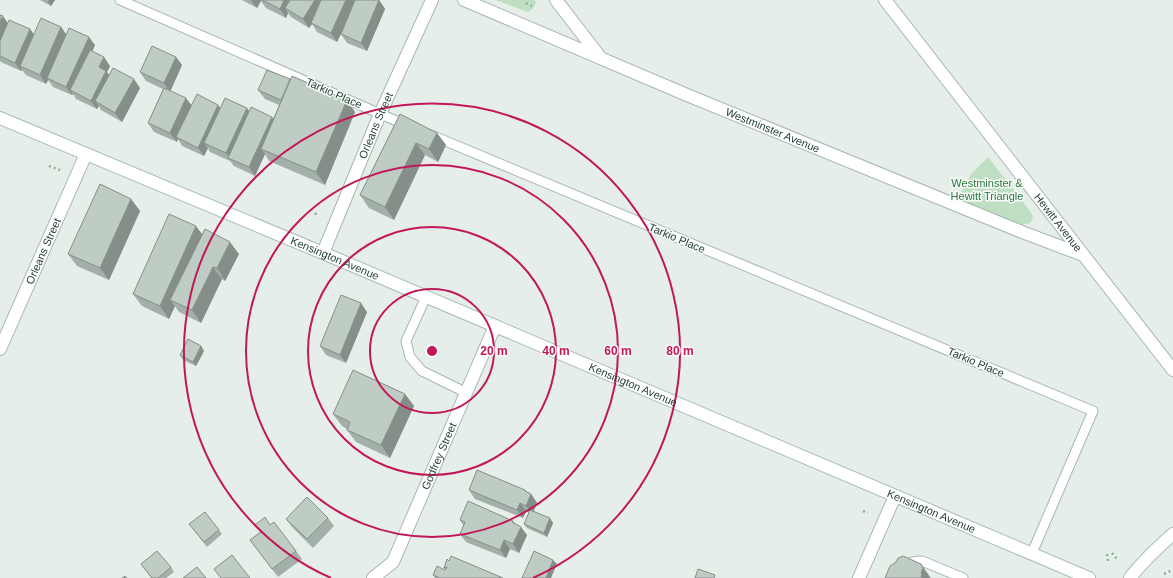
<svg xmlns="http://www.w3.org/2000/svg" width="1173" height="578" font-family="Arial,sans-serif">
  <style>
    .green { fill: #bfdfc2 }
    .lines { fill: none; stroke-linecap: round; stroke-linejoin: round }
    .lane-casing { stroke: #a8b7af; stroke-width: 11 }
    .street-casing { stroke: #a8b7af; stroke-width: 14 }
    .secondary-casing { stroke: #a7bdb1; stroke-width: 14 }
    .path { stroke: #86b29c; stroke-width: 2.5; stroke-dasharray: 2 3; stroke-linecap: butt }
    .lane { stroke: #fff; stroke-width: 9 }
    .street { stroke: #fff; stroke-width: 12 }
    .secondary { stroke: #fff; stroke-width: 12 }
    .wall { fill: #a3afa9 }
    .shaded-wall { fill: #858f89 }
    .building { fill: #beccc4; stroke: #858f89 }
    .ring { fill: none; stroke: #c2185b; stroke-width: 2 }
    .labels { text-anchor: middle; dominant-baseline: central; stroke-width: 3; stroke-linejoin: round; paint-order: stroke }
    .street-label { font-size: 11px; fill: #244134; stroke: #f6fbf8 }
    .park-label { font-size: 11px; fill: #2e783d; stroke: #f6fbf8 }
    .centre { fill: #c2185b; stroke: #f6fbf8; stroke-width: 2 }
    .ring-label { font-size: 12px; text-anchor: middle; font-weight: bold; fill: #c2185b; stroke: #f6fbf8; stroke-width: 3; stroke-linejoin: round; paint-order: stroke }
  </style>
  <rect width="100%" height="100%" fill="#e6eee9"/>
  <!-- green -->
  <path class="green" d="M496,0H535L536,3L533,8L529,12L522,10Z
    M988,157L1030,211L1033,217L1030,223L1020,225L957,199L972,173Z"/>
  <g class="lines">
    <defs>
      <path id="lane" d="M120,0L408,126
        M431,135L1093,411L1032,553
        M426,297L406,341L410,357L422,371L467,393
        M895,578C900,566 909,561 922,561L963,578"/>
      <g id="street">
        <path id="s1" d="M464,0L687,95L1022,232L1083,255"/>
        <path d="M556,0L600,57"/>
        <path id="s2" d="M885,0L1173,370"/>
        <path id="s3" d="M323,253L380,114L432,0"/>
        <path id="s4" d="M0,349L86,154"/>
        <path id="s5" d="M373,578L393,562L495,326"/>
        <path d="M859,578L895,496"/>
      </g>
      <g id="secondary">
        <path id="s6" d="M0,118L323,253L1089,578"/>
        <path d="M1130,578C1143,561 1157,548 1173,534"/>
      </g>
    </defs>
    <!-- lane casing -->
    <use href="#lane" class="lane-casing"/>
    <!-- street casing -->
    <use href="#street" class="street-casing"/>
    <!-- secondary casing -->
    <use href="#secondary" class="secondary-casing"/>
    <!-- path -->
    <path class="path" d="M526,3L532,6
      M49,166L60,170
      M315,213L318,217
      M863,511L868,513
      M1112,553L1117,559
      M1107,554L1108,561
      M1164,574L1173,570"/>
    <!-- lane -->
    <use href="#lane" class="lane"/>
    <!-- street -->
    <use href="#street" class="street"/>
    <!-- secondary -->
    <use href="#secondary" class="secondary"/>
  </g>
  <!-- wall -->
  <path class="wall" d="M40,0H55L51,6Z
    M242,0H379L385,9L367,51L347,43L341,34L337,42L317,32L312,24L309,28L291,17L288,13L286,18L266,8L261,1L257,8Z
    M0,15L8,23L30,29L34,34L61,27L66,34L95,45L92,52L110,66L107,72L109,75L140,88L122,122L101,110L99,106L97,109L76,99L73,94L72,95L53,87L48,80L46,84L26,75L22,70L21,71L1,62L0,61Z
    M176,57L182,65L170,91L191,105L220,108L249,112L273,119L279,105L265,99L258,90L355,112L325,185L269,161L265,154L255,176L234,166L230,161L210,152L208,148L204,156L182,146L178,139L177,142L154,132L148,123L163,89L146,81L140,72Z
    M400,114L437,133L446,145L438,162L425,155L394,220L369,208L360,195Z
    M131,199L140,211L109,280L77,266L68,254Z
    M202,235L239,254L225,281L222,279L201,323L179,312L175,306L169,319L142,306L133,294Z
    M367,312L346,363L326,355L320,346Z
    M201,346L204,351L196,366L183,360L180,355Z
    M405,394L414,406L390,458L356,442L347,430V429L342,426L333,414Z
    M469,490H525L527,492L531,494L537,503L534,511L553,523L547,537L527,528L524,524L529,513L526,511L523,518L475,499Z
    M328,518L334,526L313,548L292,527L286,519Z
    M460,520L513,521L527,535L519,553L510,549L506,558L466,542L460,534L464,526Z
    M189,524L219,530L222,534L207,547Z
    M255,525H270L296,551L302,559L278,577L250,540L260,532Z
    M449,561L503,578H435L433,575L446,570L444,568Z
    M141,564L171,567L174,572L166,578H151Z"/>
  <!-- shaded-wall -->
  <path class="shaded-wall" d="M49,0H55L51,6L48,2Z
    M251,0H261V1L257,8Z
    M284,0H295L285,8L288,13L286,18L280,9Z
    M315,0H327L311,23L312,24L309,28L303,19Z
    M346,0H357L337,42L331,33Z
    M379,0L385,9L367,51L361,43Z
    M3,16L9,25L0,42V22Z
    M61,27L67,36L47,78L48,80L46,84L40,75Z
    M30,29L36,38L20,66L22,70L21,71L15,63Z
    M89,37L95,45L74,92L70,90L73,94L72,95L66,87Z
    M104,57L110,66L107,72L112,79L95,101L99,106L97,109L91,101L99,67Z
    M176,57L182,65L170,92L164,83Z
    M134,79L140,88L122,122L115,113Z
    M186,98L192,106L176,137L178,139L177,142L170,133Z
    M347,100L355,112L325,185L316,172Z
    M218,105L225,114L204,143L208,148L204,156L198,148Z
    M247,108L253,117L230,159L226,153Z
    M272,117L278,125L261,149L265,154L255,176L249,167Z
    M437,133L446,145L438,162L429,149Z
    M416,143L425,155L394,220L385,207Z
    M131,199L140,211L109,280L100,268Z
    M196,226L205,238L170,300L175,306L169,319L160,306Z
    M230,242L239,254L225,281L217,268Z
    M213,267L222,279L201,323L192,310Z
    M361,303L367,312L346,363L340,355Z
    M201,346L204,351L196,366L193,362Z
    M405,394L414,406L390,458L381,445Z
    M525,490L530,496L531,494L537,503L532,514L526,506Z
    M520,503L526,511L523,518L517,510Z
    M550,518L553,523L547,537L544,533Z
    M521,527L527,535L519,553L513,544Z
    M504,540L510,549L506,558L500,550Z
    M553,560L557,564L551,578H546Z
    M921,564L930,577L931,578H921Z"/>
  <!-- building -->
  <path class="building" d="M262,0H284L280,9Z
    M290,0H315L303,19L285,8Z
    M321,0H346L331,33L311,23Z
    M355,0H379L361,43L341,34Z
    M0,15L3,16L0,22Z
    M41,18L61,27L40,75L20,66Z
    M9,20L30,29L15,63L0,56V41Z
    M69,28L89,37L66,87L47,78Z
    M152,46L176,57L164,83L140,72Z
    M90,50L104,57L99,67L106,71L91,101L70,90Z
    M113,68L134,79L115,113L95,101Z
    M267,70L290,79L281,100L258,90Z
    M292,76L347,100L316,172L261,149Z
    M164,88L186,98L170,133L148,123Z
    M197,94L218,105L198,148L176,137Z
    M225,98L247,108L226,153L204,143Z
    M251,107L272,117L249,167L228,158Z
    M400,114L437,133L429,149L416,143L385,207L360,195Z
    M100,184L131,199L100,268L68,254Z
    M169,214L196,226L160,306L133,294Z
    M205,229L230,242L217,268L213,267L192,310L170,300Z
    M341,295L361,303L340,355L320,346Z
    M188,339L201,346L193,362L180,355Z
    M353,370L405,394L381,445L347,430L350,422L333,414Z
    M477,470L525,490V491L531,494L526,506L520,503L517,510L469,490Z
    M307,497L328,518L307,539L286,519Z
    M468,501L513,521L512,522L521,527L513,544L504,540L500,550L460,534L465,522L460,520Z
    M530,510L550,518L544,533L524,524Z
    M205,512L219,530L204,542L189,524Z
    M265,517L270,525L274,522L296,551L272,569L250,540L261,532L255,525Z
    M157,551L171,567L158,578H152L141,564Z
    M534,551L553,560L546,578H522Z
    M232,555L250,578H221L214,569Z
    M451,556L503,578H440L433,575L437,566L445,570L447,567L444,568L447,559L449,561Z
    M903,556L921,564L923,568L921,573L922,574L921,578H885L890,566L896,562L898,558Z
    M197,567L206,578H183Z
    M698,569L715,575L714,578H695Z
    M125,576L127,578H122Z"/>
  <!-- distance rings -->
  <g class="ring">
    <circle cx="432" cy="351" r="62"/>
    <circle cx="432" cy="351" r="124"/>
    <circle cx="432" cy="351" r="186"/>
    <path d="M331 578A248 248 0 1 1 533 578"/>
  </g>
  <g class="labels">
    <!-- street labels -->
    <g class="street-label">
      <text transform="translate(334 93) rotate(24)">Tarkio Place</text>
      <text stroke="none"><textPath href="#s3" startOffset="138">Orleans Street</textPath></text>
      <text stroke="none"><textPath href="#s1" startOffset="335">Westminster Avenue</textPath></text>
      <text stroke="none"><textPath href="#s2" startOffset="282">Hewitt Avenue</textPath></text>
      <text transform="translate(677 238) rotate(23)">Tarkio Place</text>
      <text stroke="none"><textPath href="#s4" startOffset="107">Orleans Street</textPath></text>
      <text stroke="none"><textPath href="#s6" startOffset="363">Kensington Avenue</textPath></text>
      <text transform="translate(976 362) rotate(23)">Tarkio Place</text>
      <text stroke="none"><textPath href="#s6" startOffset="687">Kensington Avenue</textPath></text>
      <text stroke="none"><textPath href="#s5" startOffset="141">Godfrey Street</textPath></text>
      <text stroke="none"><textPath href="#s6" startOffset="1011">Kensington Avenue</textPath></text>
    </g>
    <!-- park labels -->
    <g class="park-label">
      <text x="987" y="183">Westminster &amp;<tspan x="987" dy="13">Hewitt Triangle</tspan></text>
    </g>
  </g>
  <circle cx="432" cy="351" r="6" class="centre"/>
  <g class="ring-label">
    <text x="494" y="355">20 m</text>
    <text x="556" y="355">40 m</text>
    <text x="618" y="355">60 m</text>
    <text x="680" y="355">80 m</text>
  </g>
</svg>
